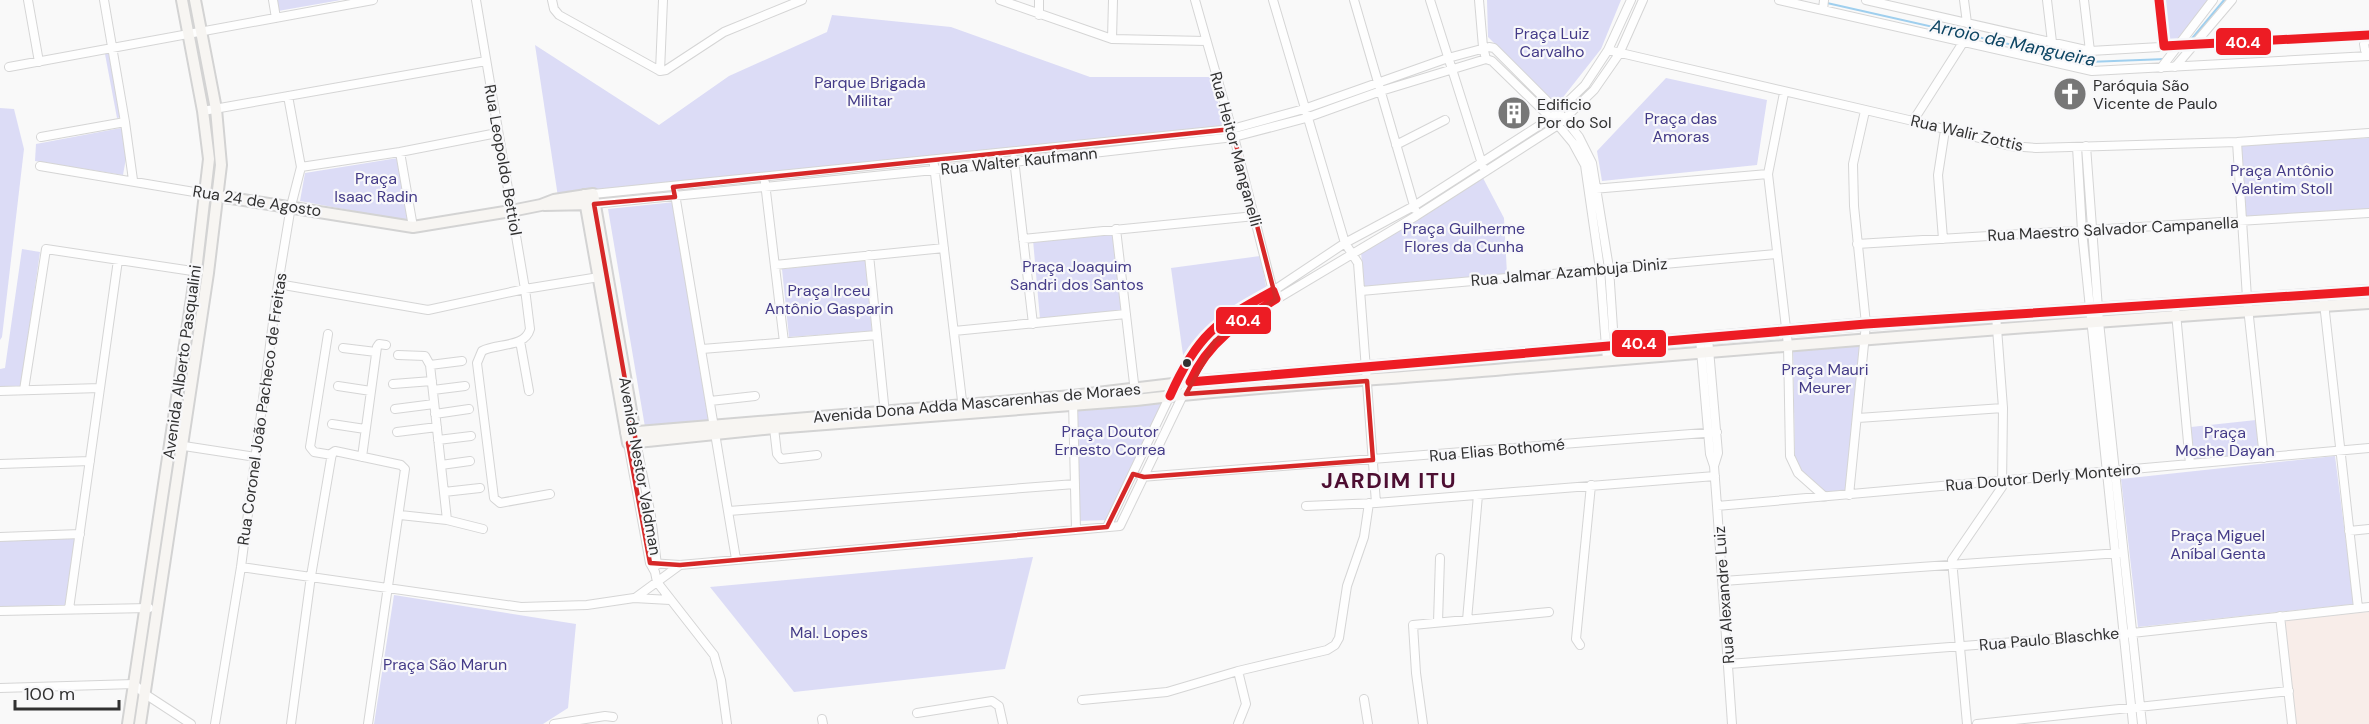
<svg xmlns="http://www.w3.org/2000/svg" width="2369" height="724" font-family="'DM Sans',sans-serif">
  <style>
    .education { fill: #f8ede9 }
    .green { fill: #dcdcf6 }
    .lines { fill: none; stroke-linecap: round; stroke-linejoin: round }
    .stream { stroke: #9fcfee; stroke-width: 2 }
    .minor-casing { stroke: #d5d5d5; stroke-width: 10 }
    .major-casing { stroke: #d3d3d3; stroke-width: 14 }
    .minor { stroke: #fefefe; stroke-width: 8 }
    .major { stroke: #f7f5f2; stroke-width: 10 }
    .bus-1-casing { stroke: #f8f8fa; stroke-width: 14 }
    .bus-1 { stroke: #ed1c24; stroke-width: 9 }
    .marked { fill: none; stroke: #d62828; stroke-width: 4.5; stroke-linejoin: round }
    .bus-dot { fill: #313131; stroke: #f8f8fa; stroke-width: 2 }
    .labels { text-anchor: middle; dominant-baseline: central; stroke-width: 4.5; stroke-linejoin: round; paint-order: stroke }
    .park-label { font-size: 16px; fill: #443b88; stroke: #f8f8fa }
    .poi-label { font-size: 16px; fill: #313131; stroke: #f8f8fa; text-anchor: start }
    .street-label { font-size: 16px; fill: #313131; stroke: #f8f8fa }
    .water-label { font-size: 18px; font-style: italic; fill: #0c4462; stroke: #f8f8fa }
    .district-label { font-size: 22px; font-weight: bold; letter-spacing: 1.5px; fill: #4d0e32; stroke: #f8f8fa }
    .line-badge { stroke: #f8f8fa; stroke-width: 2 }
    .badge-label { font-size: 16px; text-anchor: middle; font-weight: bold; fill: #fff }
  </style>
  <rect width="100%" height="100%" fill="#f9f9f9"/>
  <!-- education -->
  <path class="education" d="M2369,612V724H2296L2285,620Z"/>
  <!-- green -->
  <path class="green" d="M276,0H341L278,11Z
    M1487,0H1621L1601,49L1557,105L1488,37Z
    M2162,0H2210L2175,44L2167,45Z
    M832,15L951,27L1090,77H1211L1225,128L558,197L535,45L659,125L729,76L827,32Z
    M110,52L122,117L117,118L105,54Z
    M1666,78L1767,100L1757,165L1602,181L1597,151Z
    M0,108L14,109L24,149L2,337L0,340Z
    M121,124H124L126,158L123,175L35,161L36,144L121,128Z
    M2369,138V210L2244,218L2241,144Z
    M398,158L408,221L300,201L305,173Z
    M1483,178L1504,218L1507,274L1364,288L1361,252Z
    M675,202L711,420L645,427L608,209Z
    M1113,232L1121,311L1040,319L1033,240Z
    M22,249L40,252L21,386L0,387V369L5,368Z
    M1260,256L1267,291L1199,338L1184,362L1171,268Z
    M865,260L872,331L789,337L782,269Z
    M1861,343L1846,494L1826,495L1795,465L1793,348Z
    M1165,402L1109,520L1077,521L1075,409Z
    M2256,420L2259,455L2194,463L2191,427Z
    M2335,456L2354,604L2138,627L2121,479Z
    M76,538L66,606L0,609V541Z
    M1033,557L1005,669L794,692L710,587Z
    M394,595L576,624L568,708L543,724H374Z"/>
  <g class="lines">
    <!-- stream -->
    <path class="stream" d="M1827,3L2088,62L2166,59
      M2189,42L2224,0"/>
    <defs>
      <path id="minor" d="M28,0L39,62
        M104,0L125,122L133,180
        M273,0L276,18
        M476,0L525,289L530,329C525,348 497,343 482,351L477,363L494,498L500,503L550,494
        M552,0L554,9L559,15L660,71L666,70L724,32L802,0
        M1000,0L1112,39L1206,41
        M1195,0L1234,137L1274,295
        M1273,0L1345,243L1358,263L1376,503
        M1354,0L1415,209
        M1430,0L1483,167
        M1479,0L1483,47L1486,59
        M1779,0L2092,71L2369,56
        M1866,0L2090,51L2369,35
        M1964,0L1967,23
        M2047,0L2052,42
        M2084,0L2090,51
        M2159,0L2164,46
        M1823,10L1824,0
        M1039,15V0
        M2369,36L2364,44L2365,50L2369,54
        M1112,39L1113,0
        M1608,50L1913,121L2010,146L2036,148L2237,142L2369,133
        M1486,59L1492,61L1558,125L1573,143L1585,165L1600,269L1607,360
        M2066,65L2071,47
        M9,67L373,0
        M2175,67L2232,0
        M2161,68L2213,0
        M660,71L663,0
        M1784,93L1768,174L1788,345L1790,456L1798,473L1825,497
        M203,111L486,61
        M1913,121L1964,41
        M41,137L125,122
        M2237,142L2247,298L2264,458
        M1396,145L1445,120
        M2086,146L2099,322L2142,724
        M2077,147L2082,231L2133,724
        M400,152L413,227
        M1014,159L1033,324
        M934,165L963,409
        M40,166L206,194
        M301,167L400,152L497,133
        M765,183L784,342
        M1593,189L1768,174
        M593,194L1232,129L1304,109L1448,58L1489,47L1494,48L1565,119L1579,137L1592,163L1609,268L1615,359
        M675,194L736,559
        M594,204L1014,162L1234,137L1306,118L1381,91L1486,59
        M1116,229L1135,392
        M1023,239L1255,216
        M1943,239L1938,175L1945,130
        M1857,244L2369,213
        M869,255L885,414
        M775,265L944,248
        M278,284L428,310L525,289L599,277
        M1361,291L1776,254
        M2323,294L2358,608
        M2176,313L2190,464
        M954,331L1126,314
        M328,334L310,447L314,452L332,455
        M1708,338L1718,453L1714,466
        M1700,339L1710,454L1714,466L1717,506L1732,724
        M520,341L529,391
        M343,348L376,352
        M702,349L877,335
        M398,355L425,356L430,365L447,520
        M430,365L462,361
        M393,384L432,381
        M338,386L371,391
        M24,390L46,249L199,272
        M433,390L465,386
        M0,391L100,388
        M710,401L755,396
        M1073,401L1076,530
        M395,409L434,404
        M435,414L469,409
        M1858,418L2003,408
        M332,424L365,429
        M774,428L777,454L781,459L817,455
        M397,432L437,427
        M438,440L471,436
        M636,442L651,516L657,565
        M628,443L650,563L655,572L657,582L714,655L721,680L727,724
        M171,444L256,457
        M362,457L377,347L379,344L386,345
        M0,464L90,461
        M441,465L470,461
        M1141,477L1717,432
        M444,492L480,488
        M1849,495L1866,324L1854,206L1853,164L1865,111
        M1306,506L1376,503L1715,476
        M1717,506L2369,448
        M729,511L1075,484
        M400,515L447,520L483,529
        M1107,527L1175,385L1202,340L1212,329L1224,319L1273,291L1345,243L1414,206L1551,118L1585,85L1608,50L1631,0
        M2349,531L2369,529
        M0,537L80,534
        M650,563L680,565L1120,526L1196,368L1215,341L1245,318L1416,216L1558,125L1594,90L1619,54L1643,0
        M241,567L521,607L587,605L634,598L670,600
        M1723,581L2119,553
        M635,598L680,565
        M69,609L118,260
        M0,611L149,608
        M2280,616L2292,724
        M1467,620L1478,495
        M1438,622L1440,558
        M1580,645L1576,639L1591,485
        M1729,664L2132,633L2369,607
        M1238,671L1246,704L1238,724
        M0,688L134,684L145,694L191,724
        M1364,699L1368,724
        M1082,700L1167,692L1238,671L1327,650L1335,645L1339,638L1347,586L1364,537L1369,503
        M917,713L992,701L999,706L1003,724
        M822,719L823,724
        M215,724L241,567L278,284L291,206L301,167L288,96
        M291,724L311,576L332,453L335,451L401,465L405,469L368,724
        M554,724L605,716L613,717
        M1423,724L1416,673L1413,625L1549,612
        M1967,724L1952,560L2002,487L2003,408L1996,315
        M1977,724L2289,691"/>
      <path id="major" d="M212,195L413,227L511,211L541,205L554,200L593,194L636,439
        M584,195L628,443L774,428L1136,400C1255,386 1375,380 1495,370C1786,345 2077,322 2369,303
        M544,205L592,204
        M626,433L1072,396L1190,382L1866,324L2369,291
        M128,724L196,271L209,159L203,111L182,0
        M140,724L208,273L221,165L216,109L195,0"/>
    </defs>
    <!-- minor casing -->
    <use href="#minor" class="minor-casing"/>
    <!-- major casing -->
    <use href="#major" class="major-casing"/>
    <!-- minor -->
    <use href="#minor" class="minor"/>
    <!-- major -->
    <use href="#major" class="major"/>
    <defs>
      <path id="bus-1" d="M2159,0L2164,46L2369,35
        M1170,396C1197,335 1216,322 1273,291L1276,299C1240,321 1208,342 1190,382L1866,324L2369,291"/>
    </defs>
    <!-- bus-1 casing -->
    <use href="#bus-1" class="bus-1-casing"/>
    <!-- bus-1 -->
    <use href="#bus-1" class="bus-1"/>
  </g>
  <!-- marked area -->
  <path class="marked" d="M1232,129L1276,299L1215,341L1186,394L1367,381L1373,460L1144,477L1133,474L1107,527L680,565L650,563L628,443L636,442L594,204L675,197L673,187Z"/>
  <!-- icons -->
  <defs>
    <symbol id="church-disc" viewBox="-11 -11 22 22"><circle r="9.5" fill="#777" stroke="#f8f8fa"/><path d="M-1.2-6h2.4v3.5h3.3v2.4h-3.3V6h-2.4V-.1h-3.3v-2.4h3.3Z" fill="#fff"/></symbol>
    <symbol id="building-disc" viewBox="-11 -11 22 22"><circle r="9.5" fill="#777" stroke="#f8f8fa"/><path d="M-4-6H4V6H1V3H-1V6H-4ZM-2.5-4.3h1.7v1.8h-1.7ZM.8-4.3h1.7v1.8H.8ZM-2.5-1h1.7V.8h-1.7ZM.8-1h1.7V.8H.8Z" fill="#fff"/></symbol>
  </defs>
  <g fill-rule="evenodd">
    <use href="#church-disc" x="2051" y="75" width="38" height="38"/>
    <use href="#building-disc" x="1495" y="94" width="38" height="38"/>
  </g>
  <!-- markers -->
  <circle class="bus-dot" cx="1187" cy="363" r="5"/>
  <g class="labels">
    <!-- park labels -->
    <g class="park-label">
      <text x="1552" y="33">Praça Luiz<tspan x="1552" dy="18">Carvalho</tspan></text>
      <text x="870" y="82">Parque Brigada<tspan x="870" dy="18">Militar</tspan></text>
      <text x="1681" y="118">Praça das<tspan x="1681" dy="18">Amoras</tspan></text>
      <text x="2282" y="170">Praça Antônio<tspan x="2282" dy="18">Valentim Stoll</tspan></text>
      <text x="376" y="178">Praça<tspan x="376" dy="18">Isaac Radin</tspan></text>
      <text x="1464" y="228">Praça Guilherme<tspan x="1464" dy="18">Flores da Cunha</tspan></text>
      <text x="1077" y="266">Praça Joaquim<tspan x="1077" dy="18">Sandri dos Santos</tspan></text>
      <text x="829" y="290">Praça Irceu<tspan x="829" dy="18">Antônio Gasparin</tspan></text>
      <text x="1825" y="369">Praça Mauri<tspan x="1825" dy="18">Meurer</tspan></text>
      <text x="1110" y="431">Praça Doutor<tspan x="1110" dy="18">Ernesto Correa</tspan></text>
      <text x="2225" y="432">Praça<tspan x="2225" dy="18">Moshe Dayan</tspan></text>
      <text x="2218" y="535">Praça Miguel<tspan x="2218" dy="18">Aníbal Genta</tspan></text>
      <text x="829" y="632">Mal. Lopes</text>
      <text x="445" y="664">Praça São Marun</text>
    </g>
    <!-- poi labels -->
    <g class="poi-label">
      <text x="2093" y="85">Paróquia São<tspan x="2093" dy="18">Vicente de Paulo</tspan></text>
      <text x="1537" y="104">Edificio<tspan x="1537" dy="18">Por do Sol</tspan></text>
    </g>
    <!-- street labels -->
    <g class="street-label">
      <text transform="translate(1967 133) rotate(13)">Rua Walir Zottis</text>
      <text transform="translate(1236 149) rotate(75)">Rua Heitor Manganelli</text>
      <text transform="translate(503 160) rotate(80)">Rua Leopoldo Bettiol</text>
      <text transform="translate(1019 161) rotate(-6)">Rua Walter Kaufmann</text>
      <text transform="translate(257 201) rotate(9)">Rua 24 de Agosto</text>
      <text transform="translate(2113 229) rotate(-3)">Rua Maestro Salvador Campanella</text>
      <text transform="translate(1569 272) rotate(-5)">Rua Jalmar Azambuja Diniz</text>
      <text transform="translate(182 362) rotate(-82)">Avenida Alberto Pasqualini</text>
      <text transform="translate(977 403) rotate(-5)">Avenida Dona Adda Mascarenhas de Moraes</text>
      <text transform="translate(262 409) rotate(-82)">Rua Coronel João Pacheco de Freitas</text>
      <text transform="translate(1497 450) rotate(-5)">Rua Elias Bothomé</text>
      <text transform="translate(640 466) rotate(80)">Avenida Nestor Valdman</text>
      <text transform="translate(2043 477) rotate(-5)">Rua Doutor Derly Monteiro</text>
      <text transform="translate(1724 595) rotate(-94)">Rua Alexandre Luiz</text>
      <text transform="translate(2049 639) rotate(-5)">Rua Paulo Blaschke</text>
    </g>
    <!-- water labels -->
    <g class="water-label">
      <text transform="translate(2013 43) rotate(12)">Arroio da Mangueira</text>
    </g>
    <!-- district labels -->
    <g class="district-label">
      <text x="1389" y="480">JARDIM ITU</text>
    </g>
  </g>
  <g class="line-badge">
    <rect x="2215" y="27" width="57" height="29" rx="6" fill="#ed1c24"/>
    <rect x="1215" y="306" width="57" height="29" rx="6" fill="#ed1c24"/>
    <rect x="1611" y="329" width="56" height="29" rx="6" fill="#ed1c24"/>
  </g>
  <g class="badge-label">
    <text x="2243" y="48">40.4</text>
    <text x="1243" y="326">40.4</text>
    <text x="1639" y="349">40.4</text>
  </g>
  <!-- scale -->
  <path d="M15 700v9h104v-9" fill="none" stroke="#313131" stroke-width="3"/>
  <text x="24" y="700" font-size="18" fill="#313131" stroke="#f8f8fa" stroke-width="4.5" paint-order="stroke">100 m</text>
</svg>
